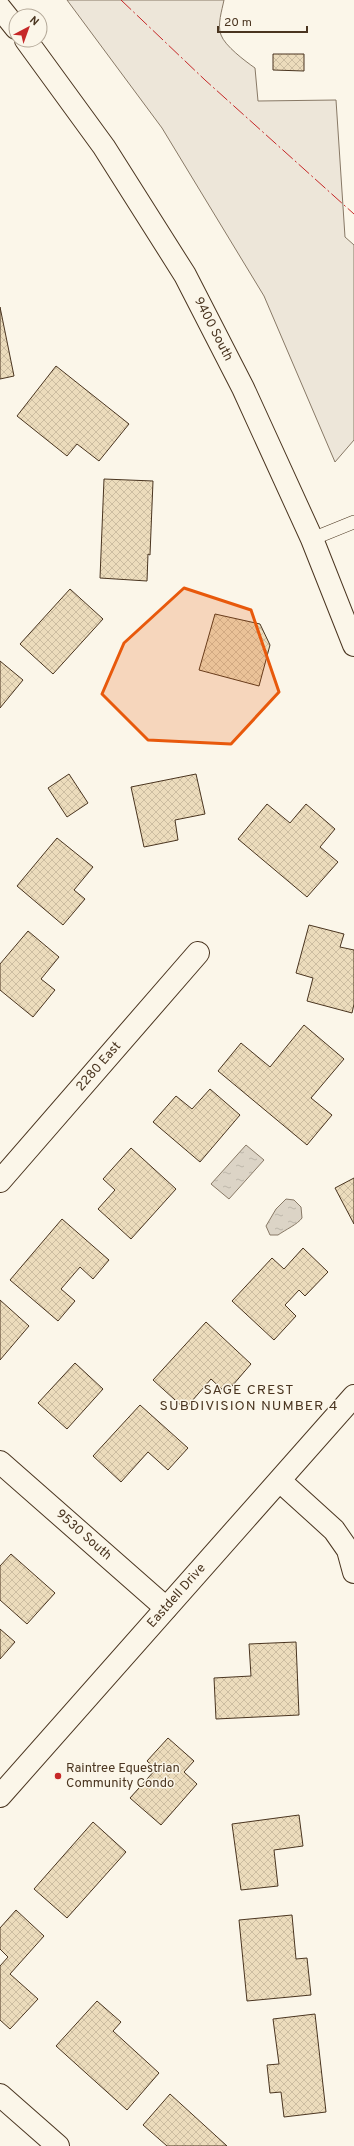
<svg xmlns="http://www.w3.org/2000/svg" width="354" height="2146" font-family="Overpass,sans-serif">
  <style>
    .green { fill: #ede6d9; stroke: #887966 }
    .water { fill: url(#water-ripples); stroke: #887966 }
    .building { fill: url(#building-cross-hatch); stroke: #4a3520 }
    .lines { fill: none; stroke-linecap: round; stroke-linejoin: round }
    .service-casing { stroke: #4a3520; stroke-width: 14 }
    .minor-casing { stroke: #4a3520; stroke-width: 24 }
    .tertiary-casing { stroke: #4a3520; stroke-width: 24 }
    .secondary-casing { stroke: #4a3520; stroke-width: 24 }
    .service { stroke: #fbf6e9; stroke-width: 13 }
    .minor { stroke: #fbf6e9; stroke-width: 22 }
    .tertiary { stroke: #fbf6e9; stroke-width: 22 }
    .secondary { stroke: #fbf6e9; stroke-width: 22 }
    .power { stroke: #c62828; stroke-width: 1; stroke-dasharray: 14 3 2 3; stroke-linecap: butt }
    .marked { fill: #e8590c; fill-opacity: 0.2; stroke: #e8590c; stroke-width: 3; stroke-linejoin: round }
    .poi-dot { fill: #c62828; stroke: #fbf6e9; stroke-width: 1.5 }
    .labels { text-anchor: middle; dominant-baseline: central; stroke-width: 3; stroke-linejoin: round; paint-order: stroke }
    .street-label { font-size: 13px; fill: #4a3520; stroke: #fbf6e9 }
    .poi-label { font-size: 13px; fill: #4a3520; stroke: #fbf6e9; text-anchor: start }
    .neighbourhood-label { font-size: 14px; letter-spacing: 1px; fill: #4a3520; stroke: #fbf6e9 }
  </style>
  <defs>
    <pattern id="water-ripples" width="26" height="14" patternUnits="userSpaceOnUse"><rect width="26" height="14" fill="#dcd4c6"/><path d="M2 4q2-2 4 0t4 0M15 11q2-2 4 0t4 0" fill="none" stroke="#beb7aa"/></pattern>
    <pattern id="building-cross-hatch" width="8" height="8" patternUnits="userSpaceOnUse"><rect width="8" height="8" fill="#ecdcbc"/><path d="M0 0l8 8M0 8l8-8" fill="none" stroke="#ccbda1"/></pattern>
  </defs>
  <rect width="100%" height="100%" fill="#fbf6e9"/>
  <!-- green -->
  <path class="green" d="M67,0H224C222,10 217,25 221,35C225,46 245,61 255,68L258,101L336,100L345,237L354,245V440L335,462L264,296L162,128Z"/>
  <!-- water -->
  <path class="water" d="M246,1145L264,1160L229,1199L211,1184Z
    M286,1199L294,1200L301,1207L302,1218C298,1224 285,1230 278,1235H270L266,1226L276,1209Z"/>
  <!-- building -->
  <path class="building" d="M273,54H304V71L273,70Z
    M0,307L14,376L0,379Z
    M56,366L129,424L99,461L77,444L67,456L17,416Z
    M104,479L153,481L150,555L148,554L147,581L100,578Z
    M70,589L103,619L53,674L20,644Z
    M215,614L260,624L270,645L259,686L199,670Z
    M0,661L23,680L0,708Z
    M69,774L88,803L67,817L48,788Z
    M196,774L205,814L175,820L178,840L144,847L131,787Z
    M267,804L290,823L306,804L335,829L320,847L338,862L307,897L238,839Z
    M57,838L93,867L74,890L85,899L63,925L17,886Z
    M309,925L344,934L340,947L354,950V1004L352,1013L307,1001L313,978L296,973Z
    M28,931L59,957L41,979L55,990L33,1017L0,990V964Z
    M304,1025L344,1059L311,1098L332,1115L307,1145L218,1071L241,1043L270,1067Z
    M210,1089L240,1115L200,1162L153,1122L176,1096L192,1109Z
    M131,1148L176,1189L131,1239L98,1209L115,1190L103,1179Z
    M354,1178V1224L335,1188Z
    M62,1219L109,1260L93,1279L80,1267L61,1289L75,1301L58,1321L10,1280Z
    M303,1248L328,1272L305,1296L299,1290L285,1305L296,1316L274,1340L232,1301L272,1258L284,1269Z
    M0,1300L29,1326L0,1360Z
    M206,1322L251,1364L226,1393L211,1379L185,1409L153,1380Z
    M75,1363L103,1389L67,1429L38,1403Z
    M140,1405L188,1448L168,1470L148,1452L121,1482L93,1456Z
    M11,1554L55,1593L27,1624L0,1600V1566Z
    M0,1629L15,1642L0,1659Z
    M296,1642L299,1715L216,1719L214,1678L251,1676L249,1644Z
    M168,1738L194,1761L184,1772L197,1784L161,1825L130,1798L156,1769L147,1761Z
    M299,1815L303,1846L274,1850L278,1886L241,1890L232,1824Z
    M93,1822L126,1852L67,1918L34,1889Z
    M16,1910L44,1936L10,1974L38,1999L10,2029L0,2020V1966L8,1957L0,1949V1928Z
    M292,1915L296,1959L307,1958L311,1995L247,2001L239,1920Z
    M97,2001L121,2022L113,2031L159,2073L127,2110L56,2046Z
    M315,2014L326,2112L284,2117L281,2092L270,2093L267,2065L279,2064L273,2019Z
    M170,2094L227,2146H167L143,2125Z"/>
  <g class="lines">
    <defs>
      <path id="service" d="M312,539L354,522"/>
      <g id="minor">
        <path id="s1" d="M0,1181L198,953"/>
        <path id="s2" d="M0,1462L166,1608"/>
        <path d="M280,1481L334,1530L348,1550L354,1572"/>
        <path d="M0,2095L58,2146"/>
      </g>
      <g id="tertiary">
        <path id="s3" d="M0,1796L354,1396"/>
      </g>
      <g id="secondary">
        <path d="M0,8L16,28"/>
        <path id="s4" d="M26,40L104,147L185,275L243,388L312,539L354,645"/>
      </g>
    </defs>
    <!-- service casing -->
    <use href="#service" class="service-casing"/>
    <!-- minor casing -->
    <use href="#minor" class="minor-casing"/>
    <!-- tertiary casing -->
    <use href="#tertiary" class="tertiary-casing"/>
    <!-- secondary casing -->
    <use href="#secondary" class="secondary-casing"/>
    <!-- service -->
    <use href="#service" class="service"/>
    <!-- minor -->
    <use href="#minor" class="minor"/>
    <!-- tertiary -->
    <use href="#tertiary" class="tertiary"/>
    <!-- secondary -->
    <use href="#secondary" class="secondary"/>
    <!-- power -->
    <path class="power" d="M121,0L205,80L354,214"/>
  </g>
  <!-- marked area -->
  <path class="marked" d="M184,588L251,610L279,692L231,744L148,740L102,694L124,643Z"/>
  <!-- markers -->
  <circle class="poi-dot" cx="58" cy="1776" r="4"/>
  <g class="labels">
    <!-- street labels -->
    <g class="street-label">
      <text stroke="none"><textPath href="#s4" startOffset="345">9400 South</textPath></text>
      <text stroke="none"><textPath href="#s1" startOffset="151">2280 East</textPath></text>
      <text stroke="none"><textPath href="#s2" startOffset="111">9530 South</textPath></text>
      <text stroke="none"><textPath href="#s3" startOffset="267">Eastdell Drive</textPath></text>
    </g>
    <!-- poi labels -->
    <g class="poi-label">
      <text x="66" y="1769">Raintree Equestrian<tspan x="66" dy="15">Community Condo</tspan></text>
    </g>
    <!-- neighbourhood labels -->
    <g class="neighbourhood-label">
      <text x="249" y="1390">SAGE CREST<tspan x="249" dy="16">SUBDIVISION NUMBER 4</tspan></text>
    </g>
  </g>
  <!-- north arrow -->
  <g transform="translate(28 28) rotate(41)"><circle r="19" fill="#fbf6e9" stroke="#b4a999"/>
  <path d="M0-3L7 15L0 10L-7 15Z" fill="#c62828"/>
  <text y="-6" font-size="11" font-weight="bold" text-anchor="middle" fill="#4a3520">N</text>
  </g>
  <!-- scale -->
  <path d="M218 26v6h89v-6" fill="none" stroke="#4a3520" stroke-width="2"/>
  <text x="224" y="26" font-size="12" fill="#4a3520" stroke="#fbf6e9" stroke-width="3" paint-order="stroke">20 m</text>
</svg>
